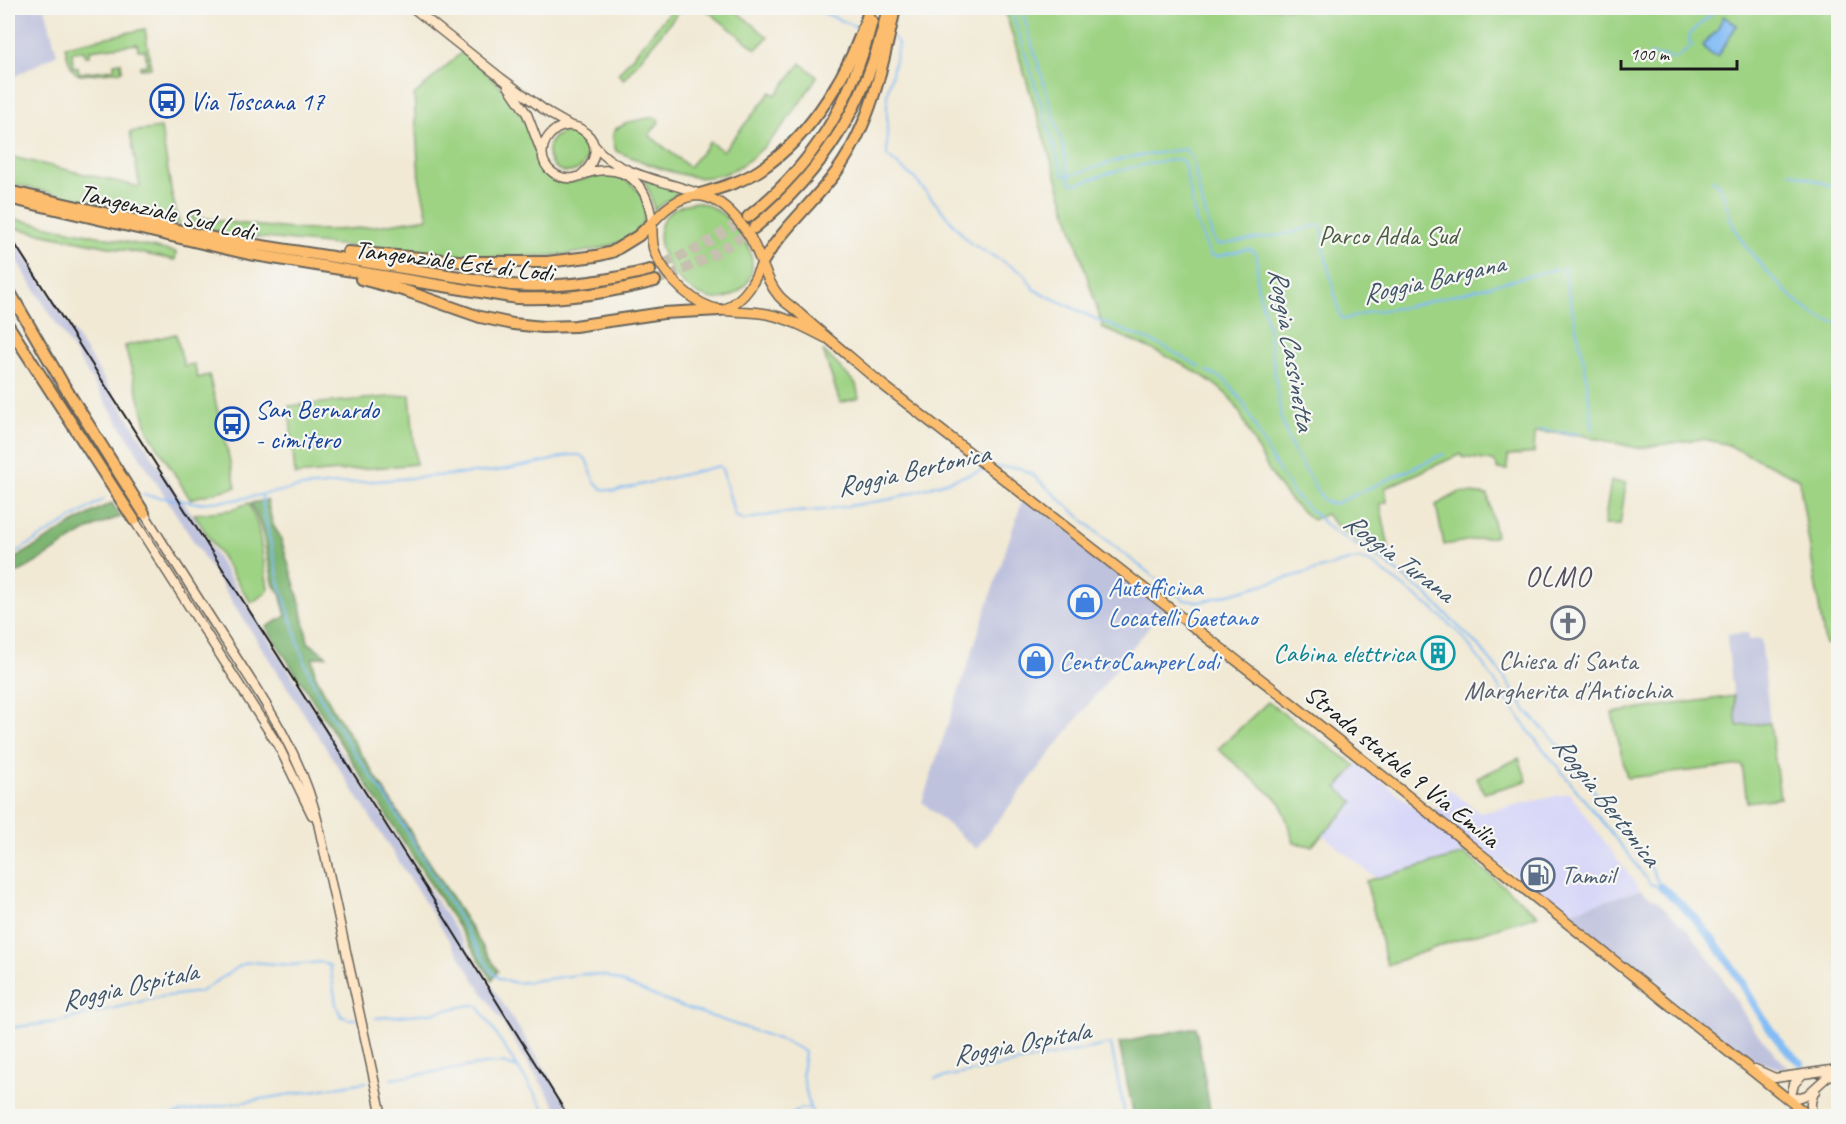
<svg xmlns="http://www.w3.org/2000/svg" width="1846" height="1124" font-family="Caveat,sans-serif">
  <style>
    .built { fill: #d8d7f8 }
    .industrial { fill: #bfc2dd }
    .green { fill: #9ed384; stroke: #5d7850; stroke-width: 1.5 }
    .forest { fill: #7eb572; stroke: #4d6847; stroke-width: 1.5 }
    .water { fill: #83bcf4; stroke: #506c88; stroke-width: 1.5 }
    .lines { fill: none; stroke-linecap: round; stroke-linejoin: round }
    .stream { stroke: #83bcf4; stroke-width: 2 }
    .canal { stroke: #83bcf4; stroke-width: 8 }
    .highway-tunnel { stroke: #c6c0af; stroke-width: 10; stroke-dasharray: 10 5; stroke-linecap: butt }
    .secondary-casing { stroke: #67645c; stroke-width: 11 }
    .primary-casing { stroke: #67645c; stroke-width: 12 }
    .highway-casing { stroke: #67645c; stroke-width: 14 }
    .secondary { stroke: #fee5c5; stroke-width: 8 }
    .primary { stroke: #fcbd6e; stroke-width: 9 }
    .highway { stroke: #fcbd6e; stroke-width: 10 }
    .rail { stroke: #1c1c1c; stroke-width: 2 }
    .labels { text-anchor: middle; dominant-baseline: central; stroke-width: 4.5; stroke-linejoin: round; paint-order: stroke }
    .transit-label { font-size: 26px; fill: #164399; stroke: #f6f6f2; text-anchor: start }
    .street-label { font-size: 26px; fill: #1c1c1c; stroke: #f6f6f2 }
    .park-label { font-size: 26px; fill: #4a5c40; stroke: #f6f6f2 }
    .shop-label { font-size: 26px; fill: #366cbe; stroke: #f6f6f2; text-anchor: start }
    .culture-label { font-size: 26px; fill: #0d838f; stroke: #f6f6f2; text-anchor: end }
    .worship-label { font-size: 26px; fill: #5b616d; stroke: #f6f6f2 }
    .service-label { font-size: 26px; fill: #4e5e75; stroke: #f6f6f2; text-anchor: start }
    .water-label { font-size: 27px; font-style: italic; fill: #405468; stroke: #f6f6f2 }
    .quarter-label { font-size: 28px; letter-spacing: 1.5px; fill: #564f5e; stroke: #f6f6f2 }
  </style>
  <rect width="100%" height="100%" fill="#f6f6f2"/>
  <filter id="ink" filterUnits="userSpaceOnUse"><feTurbulence type="fractalNoise" baseFrequency=".0167" numOctaves="2"/><feDisplacementMap in="SourceGraphic" scale="12" xChannelSelector="R" yChannelSelector="G"/><feConvolveMatrix kernelMatrix="1 2 1 2 8 2 1 2 1" color-interpolation-filters="sRGB"/></filter>
  <filter id="wash" filterUnits="userSpaceOnUse"><feTurbulence type="fractalNoise" baseFrequency=".008" numOctaves="4" result="noise"/><feDisplacementMap in="SourceGraphic" scale="24" xChannelSelector="R" yChannelSelector="G"/><feGaussianBlur stdDeviation="1.35" result="paint"/><feColorMatrix in="noise" values="0 0 0 0 0 0 0 0 0 0 0 0 0 0 0 0 0 1.4 0 .05"/><feComposite in="paint" operator="in"/></filter>
  <g filter="url(#wash)">
    <rect width="100%" height="100%" fill="#f1e9d4"/>
    <!-- built -->
    <path class="built" d="M1359,763L1468,851L1465,854L1376,878L1323,835L1354,802L1337,788Z
      M1449,789L1480,813L1569,793L1640,890L1564,913L1434,814L1444,794Z"/>
    <!-- industrial -->
    <path class="industrial" d="M8,8H45L57,54L8,80Z
      M8,228L172,487L192,514L219,561L575,1116H562L176,514L8,247Z
      M1024,495L1165,606L976,849L922,802Z
      M1748,633L1749,640L1761,639L1770,723L1737,726L1727,639L1728,634Z
      M1640,890L1657,901L1691,934L1716,968L1754,1030L1788,1068H1778L1738,1055L1564,913Z"/>
    <!-- green -->
    <path class="green" d="M673,8H682L624,79L618,74Z
      M704,8H732L768,37L756,49Z
      M1004,8H1838V646L1825,644L1799,479L1726,444L1702,439L1637,448L1581,435L1540,432L1535,433L1534,453L1508,456L1507,470L1497,469V465L1493,461L1462,457L1461,454L1385,488L1387,502L1380,504L1391,558L1389,560C1368,546 1343,535 1326,514L1313,520C1283,500 1266,467 1251,436C1244,422 1239,407 1228,396C1199,367 1141,345 1103,328Z
      M145,29L151,68L140,69V66L147,65L145,50H138L137,44L90,50V56H85L84,51L72,52L73,67H78L79,73L114,69V63L121,62L122,71L80,75C69,72 68,57 65,46Z
      M462,52C489,75 516,96 529,130C536,146 535,168 551,178C573,193 596,164 625,180C632,184 638,188 641,196C683,287 385,250 347,246C296,241 245,237 194,229L191,216C232,223 272,229 314,230C352,231 390,224 428,218L419,178L414,95Z
      M801,63L817,77C793,114 748,185 695,177C668,173 641,161 616,151C612,138 609,129 624,125V123L654,117L657,118L659,122L649,135L689,167L710,142L723,151L771,92L776,95Z
      M161,128L172,195L180,226L173,224L172,220L8,183V156L140,187L130,132Z
      M548 152a20 20 0 1 1 40 0a20 20 0 1 1-40 0Z
      M645,179L680,191V192L654,210L650,193L644,182Z
      M696,202C733,207 780,272 731,296C685,318 616,213 696,202Z
      M10,218L176,252L175,260L14,228Z
      M176,334L184,366L194,364L198,378L209,375L236,487L190,499L148,431L125,346Z
      M823,350L856,384L859,398L840,403Z
      M410,395L416,464L295,475L289,406Z
      M1611,481L1626,483L1620,525H1604Z
      M1460,492L1488,495L1496,536L1444,545L1436,505Z
      M249,503L258,527L268,588L266,593L251,603L194,514L230,510Z
      M1734,696L1737,726L1770,723L1780,798L1747,802L1742,765L1627,778L1612,713Z
      M1268,702L1356,766L1337,788L1354,802L1312,846L1294,843L1281,803L1218,749Z
      M1519,758L1527,781L1484,793L1477,778Z
      M1465,854L1538,915L1442,945L1387,965L1366,881Z"/>
    <!-- forest -->
    <path class="forest" d="M267,500L273,525L280,536L301,606L308,642L327,656L313,658L315,674L333,709L498,971L492,980L266,627L286,616L280,593L274,586L261,527L251,503Z
      M112,503L121,517C78,528 48,561 8,577V562C43,544 75,519 112,503Z
      M1196,1027L1211,1116H1134L1119,1043Z"/>
    <!-- water -->
    <path class="water" d="M1723,16L1737,25L1717,57C1711,55 1704,49 1703,44L1717,31Z"/>
    <g class="lines">
      <!-- stream -->
      <path class="stream" d="M812,8L859,28
        M1011,8L1063,175L1068,176L1125,158L1185,149L1193,160L1200,195L1213,239L1218,245L1287,234L1318,225L1322,226L1324,233V251L1341,318L1346,319L1369,312L1406,307L1557,269
        M1021,8L1063,146L1070,182L1074,184L1080,183L1109,173L1151,163L1180,159L1184,163L1196,221L1210,255L1216,257L1247,249L1252,250L1257,255V285L1268,326L1281,418L1291,446L1323,500L1332,504L1337,503L1444,454
        M894,38L898,43V46L887,95V156L914,178L970,243L1023,273L1035,290L1100,321L1161,345L1200,367
        M1649,55L1665,56L1676,59L1692,46L1689,40L1690,34L1718,8
        M1790,172L1838,188
        M1712,180C1725,187 1727,212 1733,225C1745,251 1791,301 1817,316C1823,320 1831,321 1838,323
        M1563,267L1585,367L1593,430
        M1207,371L1226,381L1243,402L1271,458L1295,496L1333,531L1384,562L1427,595L1481,649L1503,676L1527,712L1558,744L1579,773L1609,809L1628,840L1652,870L1660,886
        M1539,430L1580,434
        M995,467L1020,468L1033,475L1101,536L1184,600L1200,602L1352,560L1360,559L1373,564L1432,608L1462,636L1480,660L1528,730L1629,855L1650,884L1661,887
        M262,494L263,509L279,581L304,661L319,695L351,748L386,797L491,971L500,979L517,983L584,974L607,976L669,1002L787,1042L805,1052L802,1073L810,1108
        M143,495L199,503L234,500L302,487L497,471L548,461L569,455H580L586,459L595,482L602,489L615,491L719,466L722,469L735,516L744,520L781,513L823,510L892,499L986,469
        M8,557L104,499
        M376,1018L431,1013L471,1005L478,1006L549,1116
        M8,1028L57,1022L160,997L200,992L243,964L250,962L291,965L322,962L330,966L336,1004L341,1016L349,1019H356
        M391,1079L485,1064L503,1063L518,1068
        M935,1079L1111,1044L1125,1116
        M167,1116L182,1112L366,1082
        M790,1116L799,1109L810,1108L815,1116"/>
      <!-- canal -->
      <path class="canal" d="M1661,887C1693,912 1717,943 1739,978C1759,1011 1770,1037 1801,1063"/>
    </g>
  </g>
  <g filter="url(#ink)">
    <g class="lines">
      <!-- highway-tunnel -->
      <path class="highway-tunnel" d="M650,270L700,247L747,217
        M655,281C691,268 723,251 754,228"/>
      <defs>
        <path id="secondary" d="M413,8L501,78L550,114L571,126
          M508,86L527,114L541,151
          M594,145C618,176 665,180 700,194
          M581,175C595,164 601,145 585,132C559,110 526,151 552,172C558,177 566,179 574,178C581,176 588,172 596,171C632,166 649,190 652,223
          M144,513C172,558 201,603 230,648C266,703 303,758 318,823L382,1116
          M134,520L279,747L312,815
          M1755,1069L1775,1078L1838,1069
          M1801,1076L1794,1084L1790,1100L1807,1095L1827,1077L1838,1072
          M1813,1116C1810,1107 1810,1101 1815,1091"/>
        <path id="primary" d="M726,309C747,296 752,286 762,263
          M826,338C807,328 788,318 767,314C752,311 736,312 721,310C694,306 667,278 656,255C651,245 652,234 652,223C679,192 706,184 735,217C742,225 749,233 753,243C762,260 766,281 779,296C785,303 794,308 800,314C827,338 855,361 883,385L1295,706L1809,1116"/>
        <path id="highway" d="M8,191L218,239L511,285C559,288 604,282 650,270
          M700,194C720,188 742,182 760,170C813,135 852,68 870,8
          M8,198L249,254L517,298C565,300 609,293 655,281
          M748,217C813,165 852,102 872,21
          M754,228C823,172 867,103 886,16
          M348,252L470,262H547L596,256L612,252L638,236L652,223
          M762,263C782,229 813,203 837,171C872,122 883,64 895,8
          M361,279L406,291L480,317L513,324L543,327L575,326L663,313L720,310
          M8,289L63,384L144,513
          M8,325L134,520"/>
      </defs>
      <!-- secondary casing -->
      <use href="#secondary" class="secondary-casing"/>
      <!-- primary casing -->
      <use href="#primary" class="primary-casing"/>
      <!-- highway casing -->
      <use href="#highway" class="highway-casing"/>
      <!-- secondary -->
      <use href="#secondary" class="secondary"/>
      <!-- primary -->
      <use href="#primary" class="primary"/>
      <!-- highway -->
      <use href="#highway" class="highway"/>
      <!-- rail -->
      <path class="rail" d="M8,233L413,867L568,1116"/>
    </g>
  </g>
  <!-- icons -->
  <defs>
    <symbol id="bus-ring" viewBox="-11 -11 22 22"><circle r="9.5" fill="#f6f6f2" stroke="#1a4fb4" stroke-width="1.5"/><path d="M-5-6H5V4H4V6H2V4H-2V6H-4V4H-5ZM-3.5-4V0h7V-4ZM-3.5 1.2v1.5H-2V1.2ZM2 1.2v1.5H3.5V1.2Z" fill="#1a4fb4"/></symbol>
    <symbol id="shop-ring" viewBox="-11 -11 22 22"><circle r="9.5" fill="#f6f6f2" stroke="#3f7fe0" stroke-width="1.5"/><path d="M-5-2.5h2.3a2.7 3.5 0 0 1 5.4 0H5L5.5 6h-11ZM-1.5-2.5h3a1.5 2.3 0 0 0-3 0Z" fill="#3f7fe0"/></symbol>
    <symbol id="church-ring" viewBox="-11 -11 22 22"><circle r="9.5" fill="#f6f6f2" stroke="#6b7280" stroke-width="1.5"/><path d="M-1.2-6h2.4v3.5h3.3v2.4h-3.3V6h-2.4V-.1h-3.3v-2.4h3.3Z" fill="#6b7280"/></symbol>
    <symbol id="building-ring" viewBox="-11 -11 22 22"><circle r="9.5" fill="#f6f6f2" stroke="#0f9aa8" stroke-width="1.5"/><path d="M-4-6H4V6H1V3H-1V6H-4ZM-2.5-4.3h1.7v1.8h-1.7ZM.8-4.3h1.7v1.8H.8ZM-2.5-1h1.7V.8h-1.7ZM.8-1h1.7V.8H.8Z" fill="#0f9aa8"/></symbol>
    <symbol id="fuel-ring" viewBox="-11 -11 22 22"><circle r="9.5" fill="#f6f6f2" stroke="#5c6f8a" stroke-width="1.5"/><path d="M-5.5-6h7V0h2V4h1.3V-2.5L3-4.5l.8-.8L6-3V5H2.5V1h-1V6h-7ZM-4.2-4.7v3.2H.2V-4.7Z" fill="#5c6f8a"/></symbol>
  </defs>
  <g fill-rule="evenodd">
    <use href="#bus-ring" x="148" y="82" width="38" height="38"/>
    <use href="#bus-ring" x="213" y="405" width="38" height="38"/>
    <use href="#shop-ring" x="1066" y="583" width="38" height="38"/>
    <use href="#church-ring" x="1549" y="604" width="38" height="38"/>
    <use href="#building-ring" x="1419" y="634" width="38" height="38"/>
    <use href="#shop-ring" x="1017" y="642" width="38" height="38"/>
    <use href="#fuel-ring" x="1519" y="856" width="38" height="38"/>
  </g>
  <g class="labels">
    <!-- transit labels -->
    <g class="transit-label">
      <text x="190" y="101">Via Toscana 17</text>
      <text x="255" y="409">San Bernardo<tspan x="255" dy="30">- cimitero</tspan></text>
    </g>
    <!-- street labels -->
    <g class="street-label">
      <text transform="translate(167 212) rotate(13)">Tangenziale Sud Lodi</text>
      <text transform="translate(454 261) rotate(7)">Tangenziale Est di Lodi</text>
      <text transform="translate(1402 766) rotate(39)">Strada statale 9 Via Emilia</text>
    </g>
    <!-- park labels -->
    <g class="park-label">
      <text x="1388" y="235">Parco Adda Sud</text>
    </g>
    <!-- shop labels -->
    <g class="shop-label">
      <text x="1108" y="587">Autofficina<tspan x="1108" dy="30">Locatelli Gaetano</tspan></text>
      <text x="1059" y="661">CentroCamperLodi</text>
    </g>
    <!-- culture labels -->
    <g class="culture-label">
      <text x="1415" y="653">Cabina elettrica</text>
    </g>
    <!-- worship labels -->
    <g class="worship-label">
      <text x="1568" y="660">Chiesa di Santa<tspan x="1568" dy="30">Margherita d'Antiochia</tspan></text>
    </g>
    <!-- service labels -->
    <g class="service-label">
      <text x="1561" y="875">Tamoil</text>
    </g>
    <!-- water labels -->
    <g class="water-label">
      <text transform="translate(1433 279) rotate(-13)">Roggia Bargana</text>
      <text transform="translate(1292 349) rotate(80)">Roggia Cassinetta</text>
      <text transform="translate(913 470) rotate(-13)">Roggia Bertonica</text>
      <text transform="translate(1399 557) rotate(37)">Roggia Turana</text>
      <text transform="translate(1607 801) rotate(52)">Roggia Bertonica</text>
      <text transform="translate(129 986) rotate(-13)">Roggia Ospitala</text>
      <text transform="translate(1021 1043) rotate(-11)">Roggia Ospitala</text>
    </g>
    <!-- quarter labels -->
    <g class="quarter-label">
      <text x="1558" y="576">OLMO</text>
    </g>
  </g>
  <!-- margin -->
  <rect width="1846" height="1124" fill="none" stroke="#f6f6f2" stroke-width="30"/>
  <!-- scale -->
  <path d="M1621 60v9h116v-9" fill="none" stroke="#1c1c1c" stroke-width="3"/>
  <text x="1630" y="60" font-size="18" fill="#1c1c1c" stroke="#f6f6f2" stroke-width="4.5" paint-order="stroke">100 m</text>
</svg>
